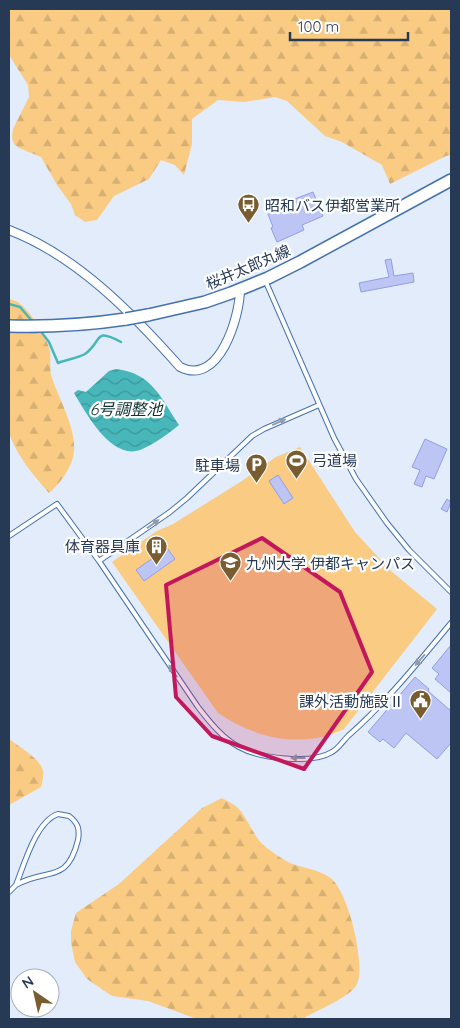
<svg xmlns="http://www.w3.org/2000/svg" width="460" height="1028" font-family="Quicksand,'Noto Sans JP',sans-serif">
  <style>
    .forest { fill: url(#forest-firs) }
    .garden { fill: #facb83 }
    .water { fill: url(#water-waves) }
    .lines { fill: none; stroke-linecap: round; stroke-linejoin: round }
    .stream { stroke: #48b7ba; stroke-width: 2.5 }
    .building { fill: #bcc5f4; stroke: #929de8 }
    .lane-casing { stroke: #4471af; stroke-width: 6 }
    .street-casing { stroke: #4471af; stroke-width: 10 }
    .secondary-casing { stroke: #4471af; stroke-width: 14 }
    .lane { stroke: #fff; stroke-width: 4 }
    .street { stroke: #fff; stroke-width: 8 }
    .secondary { stroke: #fff; stroke-width: 11 }
    .secondary-bridge-casing { stroke: #4471af; stroke-width: 14; stroke-linecap: butt }
    .secondary-bridge { stroke: #fff; stroke-width: 11 }
    .oneway { fill: #929caa }
    .marked { fill: #c2185b; fill-opacity: 0.2; stroke: #c2185b; stroke-width: 4; stroke-linejoin: round }
    .labels { text-anchor: middle; dominant-baseline: central; stroke-width: 4.5; stroke-linejoin: round; paint-order: stroke }
    .poi-label { font-size: 15px; fill: #263955; stroke: #fff; text-anchor: start }
    .street-label { font-size: 15px; fill: #263955; stroke: #fff }
    .water-label { font-size: 16px; font-style: italic; fill: #0e3031; stroke: #fff }
  </style>
  <defs>
    <pattern id="forest-firs" width="22" height="20" patternUnits="userSpaceOnUse" patternTransform="scale(1.25)"><rect width="22" height="20" fill="#facb83"/><path d="M5 1l3.5 6h-7zM16 11l3.5 6h-7z" fill="#d6af73"/></pattern>
    <pattern id="water-waves" width="16" height="10" patternUnits="userSpaceOnUse" patternTransform="scale(1.25)"><rect width="16" height="10" fill="#48b7ba"/><path d="M0 5q4-4 8 0t8 0" fill="none" stroke="#3c969a"/></pattern>
  </defs>
  <rect width="100%" height="100%" fill="#e2ecfa"/>
  <!-- forest -->
  <path class="forest" d="M9,9H451V155L446,156L390,184L382,165L342,142L325,136L287,101L275,97L244,102L218,100L192,119V144L184,175L175,165L161,160L149,179L114,196L97,220L85,222L75,215L71,204L57,185L41,157L19,148L14,144L12,138L13,129L29,97L28,85L9,55Z
    M9,299C12,300 17,301 19,303C31,312 47,337 50,351C51,360 49,370 52,378C59,399 76,428 74,451C73,466 60,484 49,493C33,475 17,456 9,433Z
    M9,739C18,746 41,759 43,771C44,776 42,783 41,787L9,805Z
    M222,798C227,801 234,804 238,808C249,820 254,839 267,848C274,853 282,859 290,863C303,868 317,869 329,877C348,888 366,965 357,984C350,998 316,1010 303,1019H197L148,1001L112,996L87,979L75,962L71,942V931L76,913L119,884L202,808Z"/>
  <!-- garden -->
  <path class="garden" d="M300,447L355,532L391,571L437,609L344,729C337,732 329,736 322,737C285,745 249,734 218,713L112,562L157,531L173,524L242,481L276,457Z"/>
  <!-- water -->
  <path class="water" d="M116,369C152,373 161,398 179,425C168,434 153,445 140,450C111,460 86,413 74,393L78,390L86,392L109,371Z"/>
  <g class="lines">
    <!-- stream -->
    <path class="stream" d="M9,304L20,307L32,321
      M39,329L49,342L58,363C66,360 78,358 85,354C103,341 93,327 121,342"/>
  </g>
  <!-- building -->
  <path class="building" d="M313,192L323,216L302,225L304,230L277,242L271,228L273,227L268,214L293,204L292,200Z
    M391,259L394,276L413,273L414,282L361,292L359,283L389,277L385,260Z
    M425,439L447,449L434,479L426,476L422,487L414,484L420,470L412,467Z
    M278,475L293,498L284,504L269,481Z
    M447,499L451,502L447,512L441,509Z
    M167,548L175,559L144,581L136,570Z
    M451,645V693L435,679L439,674L432,668Z
    M415,677L429,689L428,691L451,711V743L437,759L406,733L394,748L383,739L380,742L368,732Z"/>
  <g class="lines">
    <defs>
      <path id="lane" d="M265,280L334,438L356,479L387,523L409,550L451,592
        M9,536L57,504L99,561L198,707C209,721 222,738 239,747C259,758 311,765 332,752C338,749 343,741 348,736C385,704 420,660 451,623
        M99,561L170,512L187,498L252,436L264,429L319,405
        M58,814L69,816C78,823 80,829 78,840C67,885 47,867 16,885C24,865 36,821 58,814Z
        M9,892L16,885"/>
      <path id="street" d="M9,230C77,256 132,313 180,367C219,387 240,317 240,289"/>
      <path id="secondary" d="M148,315L205,302L231,293L268,278L300,262L451,180
        M9,326C48,327 86,325 126,319"/>
    </defs>
    <!-- lane casing -->
    <use href="#lane" class="lane-casing"/>
    <!-- street casing -->
    <use href="#street" class="street-casing"/>
    <!-- secondary casing -->
    <use href="#secondary" class="secondary-casing"/>
    <!-- lane -->
    <use href="#lane" class="lane"/>
    <!-- street -->
    <use href="#street" class="street"/>
    <!-- secondary -->
    <use href="#secondary" class="secondary"/>
    <defs>
      <path id="secondary-bridge" d="M126,319L148,315"/>
    </defs>
    <!-- secondary-bridge casing -->
    <use href="#secondary-bridge" class="secondary-bridge-casing"/>
    <!-- secondary-bridge -->
    <use href="#secondary-bridge" class="secondary-bridge"/>
  </g>
  <!-- one-way arrows -->
  <defs><path id="oneway-solid" d="M-6-.8H1V-3.2L6.5 0L1 3.2V.8H-6Z" transform="scale(1.25)"/></defs>
  <g class="oneway">
    <use href="#oneway-solid" transform="translate(279 422) rotate(-24)"/>
    <use href="#oneway-solid" transform="translate(153 524) rotate(-35)"/>
    <use href="#oneway-solid" transform="translate(420 660) rotate(131)"/>
    <use href="#oneway-solid" transform="translate(173 671) rotate(-124)"/>
    <use href="#oneway-solid" transform="translate(298 758) rotate(180)"/>
  </g>
  <!-- marked area -->
  <path class="marked" d="M262,538L340,592L372,672L304,769L212,736L176,697L166,585Z"/>
  <!-- icons -->
  <defs>
    <symbol id="bus-pin" viewBox="-11 -11 22 30"><path d="M0 17L-7.5 6A9.5 9.5 0 1 1 7.5 6Z" fill="#795c30" stroke="#fff"/><path d="M-5-6H5V4H4V6H2V4H-2V6H-4V4H-5ZM-3.5-4V0h7V-4ZM-3.5 1.2v1.5H-2V1.2ZM2 1.2v1.5H3.5V1.2Z" fill="#fff"/></symbol>
    <symbol id="stadium-pin" viewBox="-11 -11 22 30"><path d="M0 17L-7.5 6A9.5 9.5 0 1 1 7.5 6Z" fill="#795c30" stroke="#fff"/><path d="M0-5a6.5 5 0 1 0 0 10a6.5 5 0 1 0 0-10ZM-3.5-1.8h7v3.6h-7Z" fill="#fff"/></symbol>
    <symbol id="parking-pin" viewBox="-11 -11 22 30"><path d="M0 17L-7.5 6A9.5 9.5 0 1 1 7.5 6Z" fill="#795c30" stroke="#fff"/><path d="M-3.5-5.5H1a3.5 3.5 0 0 1 0 7H-1V5.5H-3.5ZM-1-3.4V-.6H.8a1.4 1.4 0 0 0 0-2.8Z" fill="#fff"/></symbol>
    <symbol id="building-pin" viewBox="-11 -11 22 30"><path d="M0 17L-7.5 6A9.5 9.5 0 1 1 7.5 6Z" fill="#795c30" stroke="#fff"/><path d="M-4-6H4V6H1V3H-1V6H-4ZM-2.5-4.3h1.7v1.8h-1.7ZM.8-4.3h1.7v1.8H.8ZM-2.5-1h1.7V.8h-1.7ZM.8-1h1.7V.8H.8Z" fill="#fff"/></symbol>
    <symbol id="university-pin" viewBox="-11 -11 22 30"><path d="M0 17L-7.5 6A9.5 9.5 0 1 1 7.5 6Z" fill="#795c30" stroke="#fff"/><path d="M0-5L7-2L0 1L-7-2ZM-4 1L0 2.5L4 1V4Q0 6-4 4Z" fill="#fff"/></symbol>
    <symbol id="civic-pin" viewBox="-11 -11 22 30"><path d="M0 17L-7.5 6A9.5 9.5 0 1 1 7.5 6Z" fill="#795c30" stroke="#fff"/><path d="M-.6-6.5H3V-4.5H.6V-3L4-1V1h2V6H-6V1h2V-1L-.6-3ZM-1.2 2.5V6h2.4V2.5Z" fill="#fff"/></symbol>
  </defs>
  <g fill-rule="evenodd">
    <use href="#bus-pin" x="236" y="192" width="25" height="34"/>
    <use href="#stadium-pin" x="284" y="448" width="25" height="34"/>
    <use href="#parking-pin" x="244" y="452" width="25" height="34"/>
    <use href="#building-pin" x="144" y="534" width="25" height="34"/>
    <use href="#university-pin" x="218" y="550" width="25" height="34"/>
    <use href="#civic-pin" x="408" y="688" width="25" height="34"/>
  </g>
  <g class="labels">
    <!-- poi labels -->
    <g class="poi-label">
      <text x="265" y="205">昭和バス伊都営業所</text>
      <text x="312" y="460">弓道場</text>
      <text x="240" y="465" text-anchor="end">駐車場</text>
      <text x="140" y="546" text-anchor="end">体育器具庫</text>
      <text x="246" y="563">九州大学 伊都キャンパス</text>
      <text x="404" y="701" text-anchor="end">課外活動施設Ⅱ</text>
    </g>
    <!-- street labels -->
    <g class="street-label">
      <text transform="translate(248 267) rotate(-23)">桜井太郎丸線</text>
    </g>
    <!-- water labels -->
    <g class="water-label">
      <text x="126" y="409">6号調整池</text>
    </g>
  </g>
  <!-- border -->
  <rect width="460" height="1028" fill="none" stroke="#263955" stroke-width="20"/>
  <!-- north arrow -->
  <g transform="translate(35 993) rotate(326)"><circle r="24" fill="#ffffff" stroke="#a8b0bb"/>
  <path d="M0-4L9 19L0 12L-9 19Z" fill="#795c30"/>
  <text y="-8" font-size="14" font-weight="bold" text-anchor="middle" fill="#263955">N</text>
  </g>
  <!-- scale -->
  <path d="M290 32v8h118v-8" fill="none" stroke="#263955" stroke-width="2.5"/>
  <text x="298" y="32" font-size="15" fill="#263955" stroke="#ffffff" stroke-width="4" paint-order="stroke">100 m</text>
</svg>
